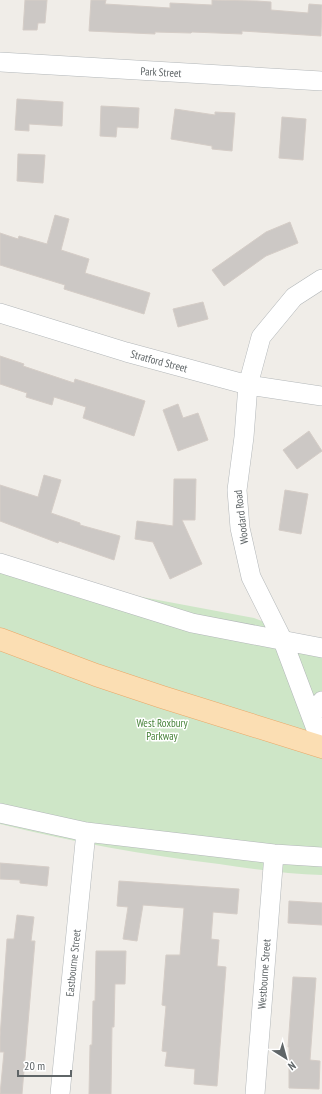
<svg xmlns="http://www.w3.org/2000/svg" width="322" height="1094" font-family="'PT Sans Narrow',sans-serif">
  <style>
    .green { fill: #cee6c7 }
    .building { fill: #ccc8c5; stroke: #d5cdc7 }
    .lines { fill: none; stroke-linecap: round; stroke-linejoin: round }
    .minor-casing { stroke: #b3b7b9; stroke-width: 20 }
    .primary-casing { stroke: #eaa768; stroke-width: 23 }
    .minor { stroke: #fff; stroke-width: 19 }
    .primary { stroke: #fbdeb3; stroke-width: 22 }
    .labels { text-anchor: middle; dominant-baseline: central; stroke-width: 3; stroke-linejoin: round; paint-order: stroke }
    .street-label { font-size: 11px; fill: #5f6567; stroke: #fff }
    .park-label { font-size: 11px; fill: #48833b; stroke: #fff }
  </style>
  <rect width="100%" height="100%" fill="#f0ede8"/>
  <!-- green -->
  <path class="green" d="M0,561L126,594L254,618L322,644V875C288,874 253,869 219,864C145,855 72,842 0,824Z"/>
  <!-- building -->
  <path class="building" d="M25,0H47L45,23H38L37,30H23Z
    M91,0H106L105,4L170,8V3L212,5V0L257,1L271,2V10L308,13L309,4L322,5L321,36L242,31V34L192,32L191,33L155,32V34L89,31Z
    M17,99L63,102L62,126L29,124V131L15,130Z
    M101,106L139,108L138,128L117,127L116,137L100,136Z
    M175,109L215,115V112L235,113L232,151L212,149V146L171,139Z
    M282,117L306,119L303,160L279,158Z
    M18,154L45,155L43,183L17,181Z
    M55,215L69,219L61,250L89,259L85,273L150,293L144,314L64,289L65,285L0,265V233L18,239L19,236L47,244Z
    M290,222L298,243L266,256L224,286L212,270L266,232Z
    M203,302L208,319L178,327L173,309Z
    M0,356L24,364L23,366L74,383L75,379L145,401L134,436L83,418L86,407L54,397L52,405L26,397L27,393L0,384Z
    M178,404L183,418L198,413L208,440L178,451L163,410Z
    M309,431L322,451L297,469L283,450Z
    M44,475L61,480L51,513L80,523V525L120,536L114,560L59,541L58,543L0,521V485L38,497Z
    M174,479H196L195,520H182L202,564L170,579L153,542L135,539L137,521L173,526Z
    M285,490L308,494L301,534L279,530Z
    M0,863L49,867L47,886L20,883V880L0,879Z
    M119,881L239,889L237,914L213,912L211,939L219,940L217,966L226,967L217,1086L194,1084L195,1069L165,1066L167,1052L162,1051L166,1006L162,1005L166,955H180L184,908L143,905L137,941L123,939L128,907L117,906Z
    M289,901L322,903V925L288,923Z
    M17,915L34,917L31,941H35L22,1094H0L4,1052H0V1037L7,939H14Z
    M96,951H126L125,984H115L114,1027H112L111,1094H89L90,1045H92L93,1001H95Z
    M293,977L316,978L310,1060L320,1061L319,1089L289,1088V1047H288Z"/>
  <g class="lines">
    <defs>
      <path id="minor" d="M0,62L322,81
        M322,279L294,297L261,337L248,385L244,437L237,490L240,528L251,577L283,641L322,745
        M0,313L126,352L248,385L322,396
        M0,563L192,623L322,648
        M311,716L322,701
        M0,813L86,832L274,854L322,857
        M60,1094L86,832
        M255,1094L274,854"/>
      <path id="primary" d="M0,639L96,675L162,697L322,747"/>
    </defs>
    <!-- minor casing -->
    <use href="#minor" class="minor-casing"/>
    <!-- primary casing -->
    <use href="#primary" class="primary-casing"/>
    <!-- minor -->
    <use href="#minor" class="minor"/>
    <!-- primary -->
    <use href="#primary" class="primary"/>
  </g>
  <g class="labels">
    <!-- street labels -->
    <g class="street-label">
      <text transform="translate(161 72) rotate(3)">Park Street</text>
      <text transform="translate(159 361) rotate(15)">Stratford Street</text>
      <text transform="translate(241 517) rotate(-97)">Woodard Road</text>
      <text transform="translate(73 963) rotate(-84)">Eastbourne Street</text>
      <text transform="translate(264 974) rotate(-86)">Westbourne Street</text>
    </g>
    <!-- park labels -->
    <g class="park-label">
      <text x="162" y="723">West Roxbury<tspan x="162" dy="13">Parkway</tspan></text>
    </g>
  </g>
  <!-- north arrow -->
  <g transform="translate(286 1058) rotate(143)" stroke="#ffffff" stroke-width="3" paint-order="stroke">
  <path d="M0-3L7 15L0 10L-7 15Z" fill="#5f6567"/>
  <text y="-6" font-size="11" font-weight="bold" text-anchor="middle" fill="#5f6567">N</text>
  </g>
  <!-- scale -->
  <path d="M18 1070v6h53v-6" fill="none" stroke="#5f6567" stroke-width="2"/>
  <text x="24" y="1070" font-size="12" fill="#5f6567" stroke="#ffffff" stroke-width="3" paint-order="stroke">20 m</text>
</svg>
